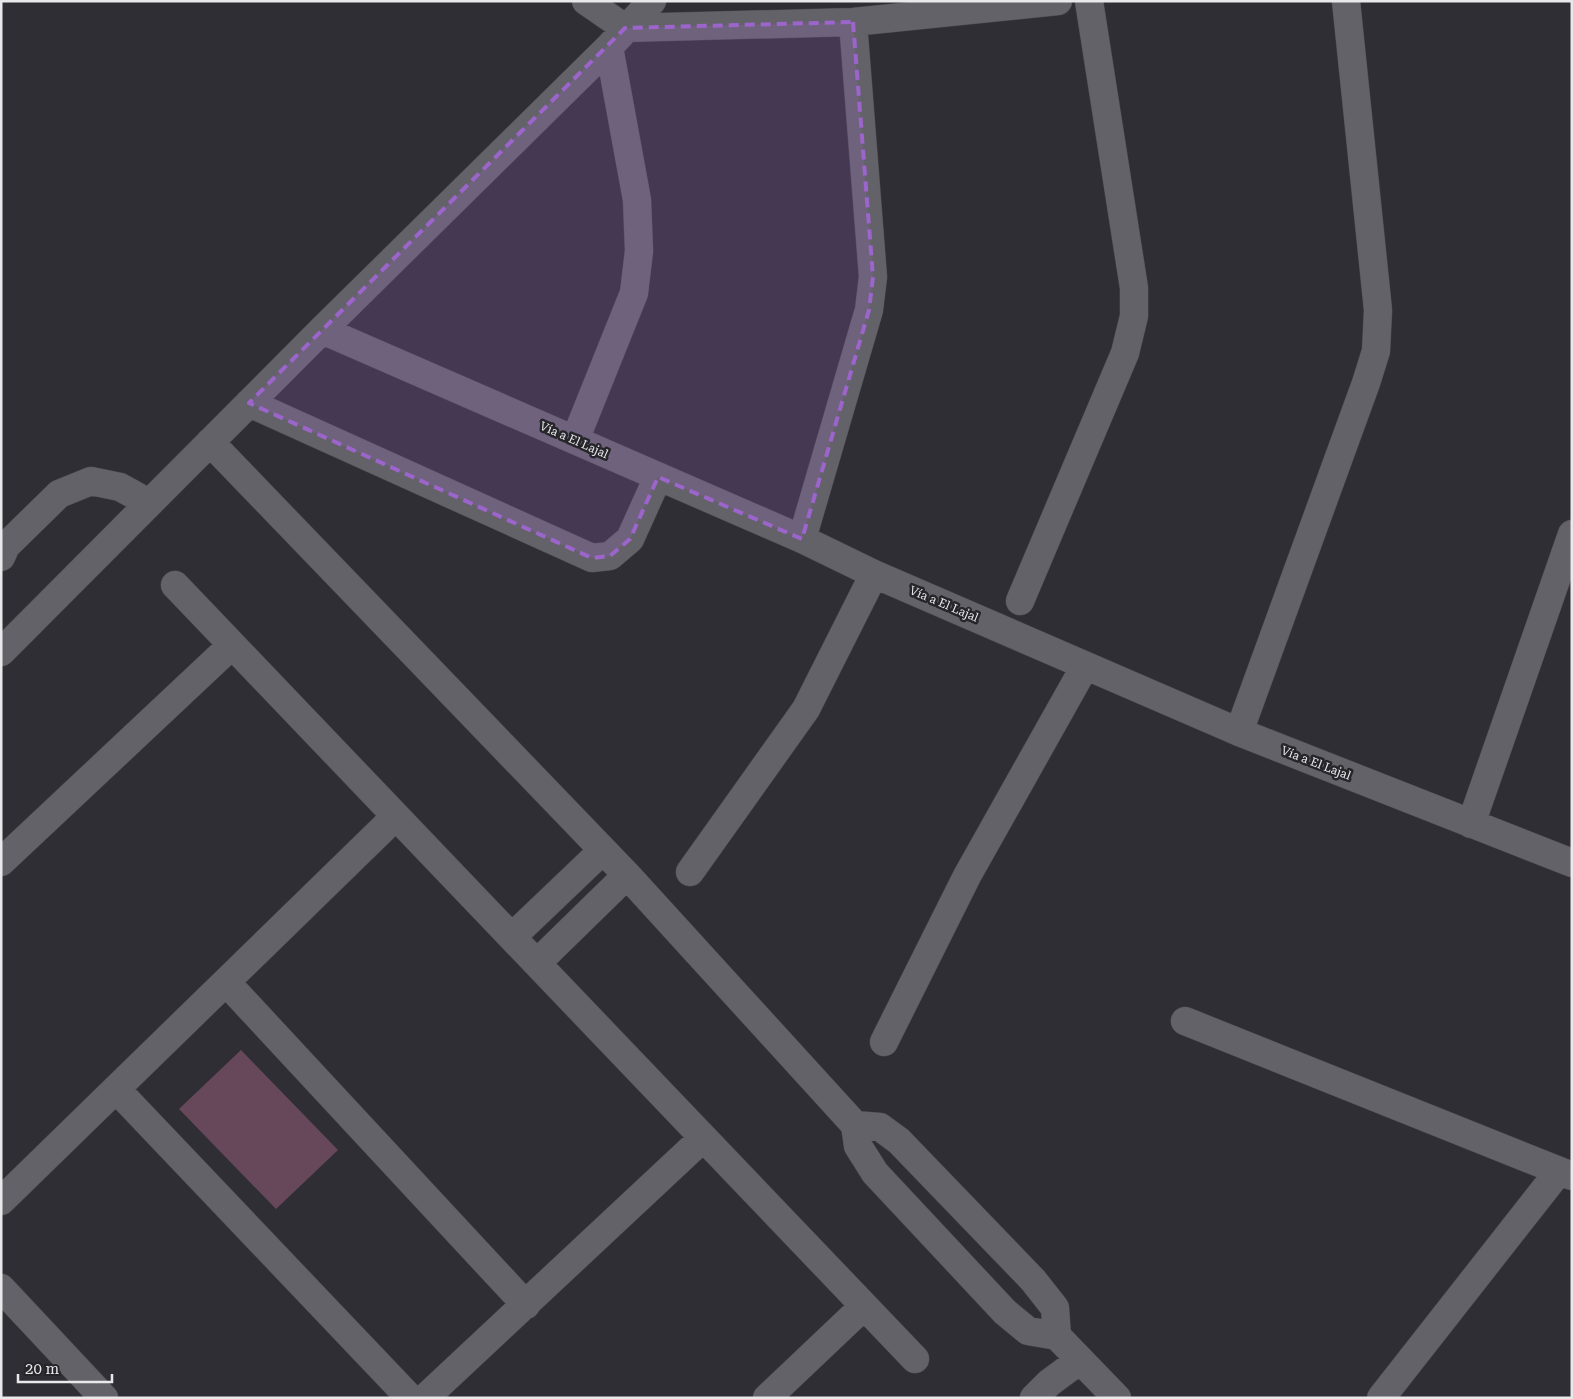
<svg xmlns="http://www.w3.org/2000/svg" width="1573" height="1399" font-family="'Roboto Serif',serif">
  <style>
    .pitch { fill: #67485b }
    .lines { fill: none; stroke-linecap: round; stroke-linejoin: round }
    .minor-casing { stroke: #4a494d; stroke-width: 29 }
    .minor { stroke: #646269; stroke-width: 28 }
    .marked { fill: #9c65cc; fill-opacity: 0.2; stroke: #9c65cc; stroke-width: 4; stroke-dasharray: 10 6; stroke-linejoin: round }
    .labels { text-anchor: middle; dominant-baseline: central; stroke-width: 5; stroke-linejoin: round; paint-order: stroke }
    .street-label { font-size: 12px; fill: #e9e9ec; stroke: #26252a }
  </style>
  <rect width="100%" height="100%" fill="#2f2e34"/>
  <!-- pitch -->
  <path class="pitch" d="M241,1050L338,1150L276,1209L179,1109Z"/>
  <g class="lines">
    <defs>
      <path id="minor" d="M586,1L625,28L853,22L1058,1
        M322,330L802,539L874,574L1239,732L1572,863
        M249,403L592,558L610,556L630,539L658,477
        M575,440L634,293L639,251L637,200L609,47
        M210,442L627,875L855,1125L858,1146L875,1173L1005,1312L1028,1331L1057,1336L1117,1398
        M802,539L869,310L873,277L853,22
        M1,557L6,546L59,494L91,481L120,487L149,503
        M175,585L915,1359
        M1020,601L1125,353L1134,316V288L1089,1
        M1,652L322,330L609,47L652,1
        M1239,732L1366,383L1376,351L1378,310L1346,1
        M1471,824L1572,534
        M1,862L232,645
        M690,872L806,709L874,574
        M512,937L602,851
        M537,963L627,875
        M226,982L526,1305
        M1185,1021L1572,1176
        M884,1042L967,876L1085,666
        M116,1089L410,1398
        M855,1125L880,1127L899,1141L1033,1280L1055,1308L1057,1336
        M1,1201L396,816
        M1,1288L104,1398
        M425,1398L703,1138
        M767,1398L864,1306
        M1034,1398L1049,1383L1080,1360
        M1381,1398L1559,1171"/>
    </defs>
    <!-- minor casing -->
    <use href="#minor" class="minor-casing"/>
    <!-- minor -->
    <use href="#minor" class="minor"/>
  </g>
  <!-- marked area -->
  <path class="marked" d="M853,22L873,277L869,310L802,539L658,477L630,539L610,556L592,558L249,403L625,28Z"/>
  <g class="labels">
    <!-- street labels -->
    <g class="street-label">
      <text transform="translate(574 440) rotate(24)">Vía a El Lajal</text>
      <text transform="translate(944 604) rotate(23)">Vía a El Lajal</text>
      <text transform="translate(1316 763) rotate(21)">Vía a El Lajal</text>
    </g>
  </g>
  <!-- border -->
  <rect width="1573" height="1399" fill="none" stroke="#e9e9ec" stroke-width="5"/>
  <!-- scale -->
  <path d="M18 1374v8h94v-8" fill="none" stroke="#e9e9ec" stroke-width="2.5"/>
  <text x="25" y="1374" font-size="15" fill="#e9e9ec" stroke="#26252a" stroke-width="4" paint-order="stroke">20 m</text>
</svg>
